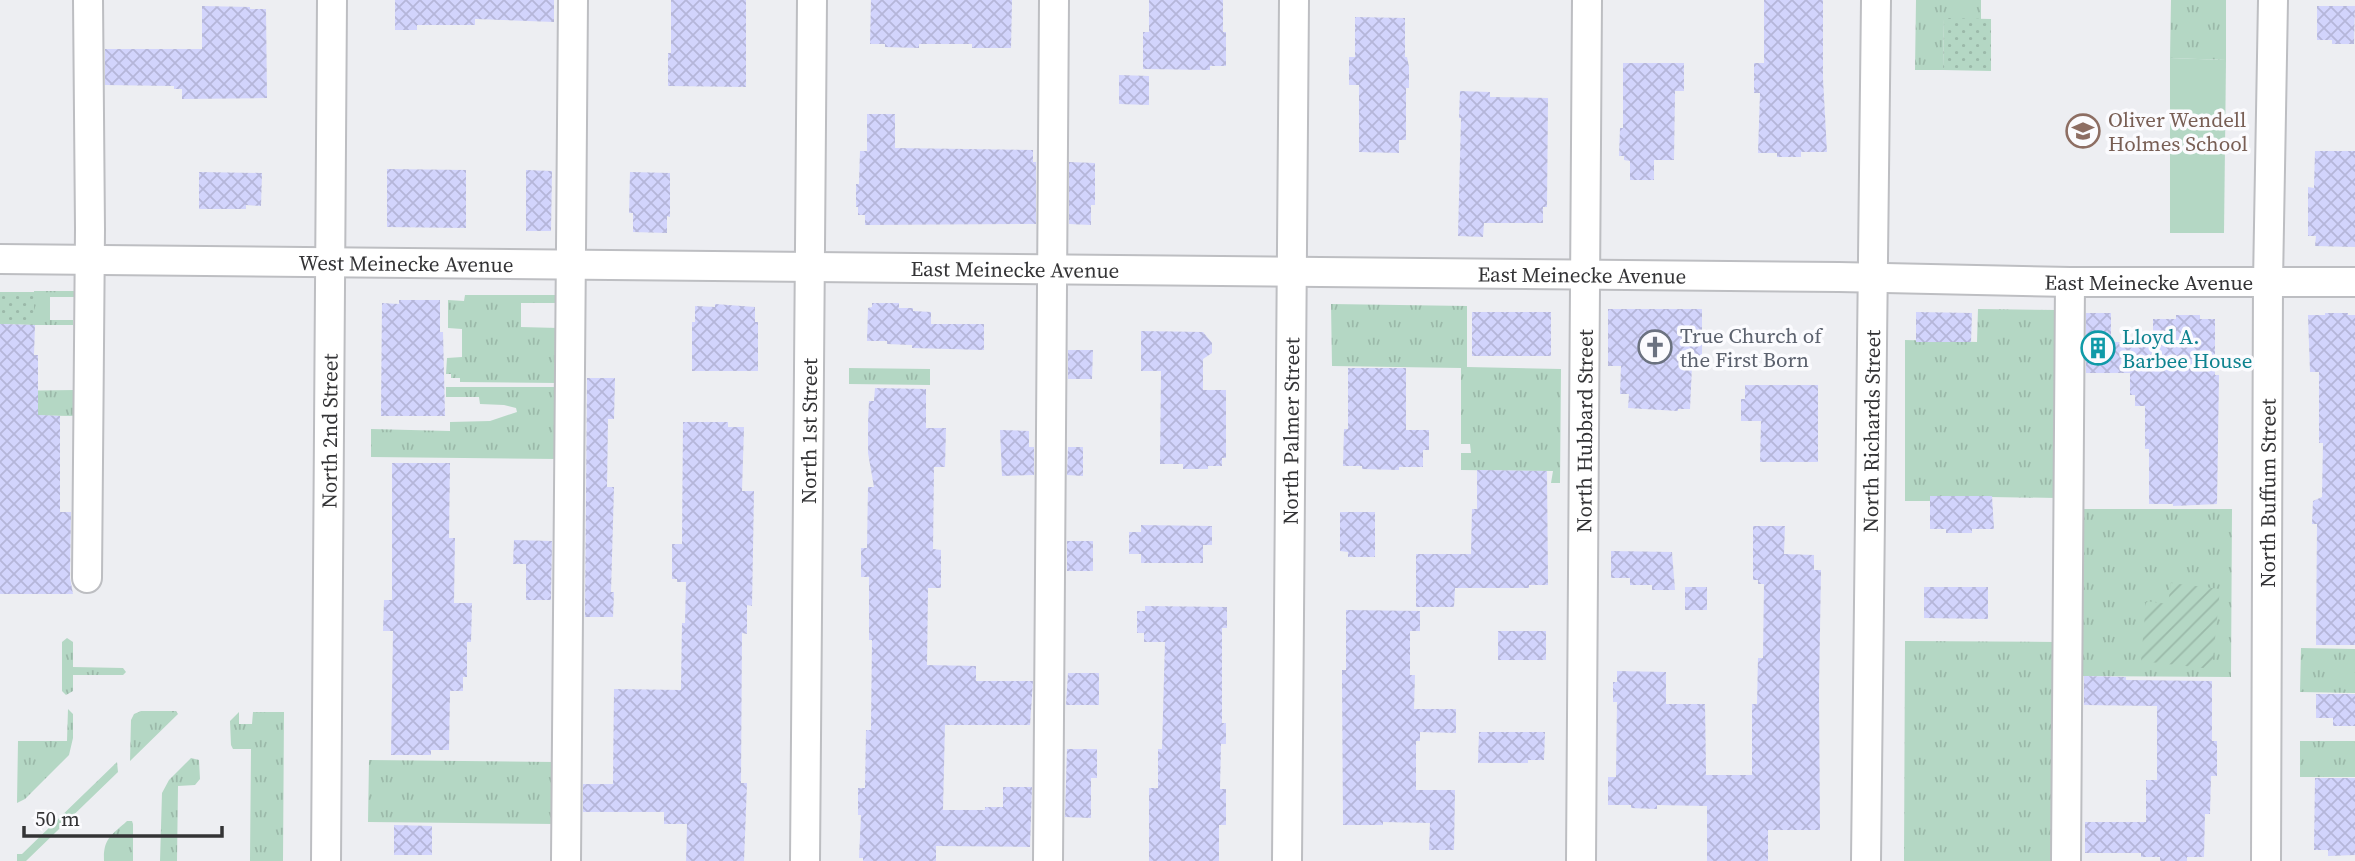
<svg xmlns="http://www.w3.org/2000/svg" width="2355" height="861" font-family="'Source Serif 4',serif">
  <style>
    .grass { fill: url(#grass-tufts) }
    .park { fill: url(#park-dots) }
    .garden { fill: url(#garden-furrows) }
    .pitch { fill: #b4d7c4 }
    .building { fill: url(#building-cross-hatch) }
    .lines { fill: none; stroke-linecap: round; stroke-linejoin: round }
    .minor-casing { stroke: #bdbec2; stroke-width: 32 }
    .minor { stroke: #fff; stroke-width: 28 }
    .labels { text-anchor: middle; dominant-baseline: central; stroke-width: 7; stroke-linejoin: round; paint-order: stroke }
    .education-label { font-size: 21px; fill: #785e54; stroke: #fbfbfe; text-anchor: start }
    .street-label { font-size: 21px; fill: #333335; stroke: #fbfbfe }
    .worship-label { font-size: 21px; fill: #5b616d; stroke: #fbfbfe; text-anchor: start }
    .culture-label { font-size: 21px; fill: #0d838f; stroke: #fbfbfe; text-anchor: start }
  </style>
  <defs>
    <pattern id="grass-tufts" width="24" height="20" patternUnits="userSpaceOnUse" patternTransform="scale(1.75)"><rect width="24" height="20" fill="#b4d7c4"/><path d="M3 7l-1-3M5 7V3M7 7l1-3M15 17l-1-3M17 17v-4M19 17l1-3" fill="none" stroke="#9bb9a9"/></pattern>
    <pattern id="park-dots" width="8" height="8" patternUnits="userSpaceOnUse" patternTransform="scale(1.75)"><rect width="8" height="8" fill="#b4d7c4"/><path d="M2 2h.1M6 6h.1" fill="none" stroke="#9bb9a9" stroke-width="1.8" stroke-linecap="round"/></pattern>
    <pattern id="garden-furrows" width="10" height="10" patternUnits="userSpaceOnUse" patternTransform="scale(1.75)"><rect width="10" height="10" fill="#b4d7c4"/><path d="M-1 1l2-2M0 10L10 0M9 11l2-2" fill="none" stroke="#9bb9a9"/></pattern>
    <pattern id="building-cross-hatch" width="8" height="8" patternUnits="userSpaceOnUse" patternTransform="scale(1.75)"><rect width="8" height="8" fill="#d2d4fc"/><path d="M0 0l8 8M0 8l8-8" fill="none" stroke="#b5b6d9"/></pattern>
  </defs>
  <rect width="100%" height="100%" fill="#edeef2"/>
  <!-- grass -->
  <path class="grass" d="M1916,0H1981V19H1944L1943,70H1915Z
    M2171,0H2226V60L2170,58Z
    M34,291H77V297H50V320H73V325H34Z
    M465,295H558V303H521V327L558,328V383L460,382V378H451V374H446L447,358L462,357V329L448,328V300L464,301Z
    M1331,304L1467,306V367L1561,369L1560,483H1551L1553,471L1461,470V453H1471L1470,444H1461V368L1332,366Z
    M1978,309L2057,310L2056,498L1931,496L1930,501H1905V340L1977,342Z
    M849,368L930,369V385L849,384Z
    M446,387H558V459L371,457V429L450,431V422L490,421L517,412L516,408L504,405L480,404L479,397H446Z
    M75,390V416L0,415V391Z
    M2079,509H2232L2231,677L2079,676Z
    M67,638L73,642V667L123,668L126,672L123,675H73V691L66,695L62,691V642Z
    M1905,641L2057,642L2055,861H1904Z
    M2301,648L2355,649V693L2300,692Z
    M68,709L73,714V738L69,755L25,799L17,803L18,741H67Z
    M141,711H176L178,714L130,761L131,720L134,714Z
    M239,712V724H252L253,712H284L283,861H250L251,749H233L231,745L230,721Z
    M2300,741H2355V777H2300Z
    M191,758L199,760L200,779L195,785L178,786L177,861H160L162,793L169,780Z
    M369,760L555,762V824L368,822Z
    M117,762L118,772L26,861H17V854H22Z
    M127,821H132L133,824V861H104C103,838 112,835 127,821Z"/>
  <!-- park -->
  <path class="park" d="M1944,18L1991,19V71L1943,70Z
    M0,292H34V325L0,324Z"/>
  <!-- garden -->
  <path class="garden" d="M2171,583L2220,589L2212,669L2141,661L2146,601L2168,604Z"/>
  <!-- pitch -->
  <path class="pitch" d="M2170,58L2226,60L2224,233H2170Z"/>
  <!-- building -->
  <path class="building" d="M395,0H554V22L475,19V25H417V30H395Z
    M671,0H746V87L668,86V53H671Z
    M871,0H1012L1011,48H972V44H919V48L885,47V44H870Z
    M1149,0H1223V32H1226V66H1210V70L1143,69V32H1149Z
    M1764,0H1823V79L1827,152H1801V157H1777V153H1758L1760,93H1754V63H1764Z
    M202,6L250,7V9H266L267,98L182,99V89H174V86L105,85V49H202Z
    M2317,6H2355L2354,44H2332V40H2317Z
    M1355,17L1405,18V57H1407L1409,67V88H1406V140H1399V153L1359,152V85H1349V57H1355Z
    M1623,63H1684V91H1675L1674,160H1654V180H1630V161L1624,160V156H1619L1620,128H1623Z
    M1119,75L1149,76V105L1119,104Z
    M1460,91L1490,92V97L1548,98L1547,207H1543V223H1484L1483,237L1458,236L1461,118H1459Z
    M867,114H895V148L1033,150V162H1036V224L865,225V215H858V207H856V184H859L860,151H867Z
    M2315,151H2355V247L2315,246L2316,236H2308V187L2314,188Z
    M1069,162L1095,163V205H1091V225L1069,224Z
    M387,169L466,170V228L387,227Z
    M526,170L552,171L551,231H526Z
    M199,172L262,173L261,206L246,205V209H199Z
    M630,172L670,173V217L667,216V233L633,232V213H629Z
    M399,300H440V332H443L445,416H381L382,303L399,304Z
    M872,303H899V308H913V311L931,312V324H984V350L912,348V345L887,344V341H867L868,308L872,307Z
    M715,304L755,307V322H758V371H692V322H695V306L715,307Z
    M1608,309H1702V366H1692L1690,409H1678V411L1628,408L1629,394H1620L1621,366H1608Z
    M1472,312H1551V356H1472Z
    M1916,312L1972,313L1971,342H1916Z
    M2086,313H2111V342H2153V319H2176V315H2200V319H2215V375H2219L2217,504L2173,506V504H2149V449H2145V406H2135V395H2130V373H2086Z
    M2325,313H2348V315H2355V645H2316L2317,524H2312L2313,501L2322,497L2323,443H2319V372H2310L2308,315H2325Z
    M0,324L35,325L34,355H38V415L60,416V512H71L70,578L73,594H0Z
    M1141,331L1203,332L1212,343V353L1203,359V390H1226V458H1222V466H1208V469H1183V464H1160L1161,371H1141Z
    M1068,350H1093L1092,379H1068Z
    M1348,368H1406V430H1429V450H1423V467H1399V470L1362,469V466H1343L1344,429H1348Z
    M587,378H615L614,419H608L607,487H614L611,592H614L613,617H585Z
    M1745,385H1818V462H1760L1761,421H1741V399H1745Z
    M875,388L926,389V428H946L945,467H934L933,549L941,550V588H928L927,665L976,666V681H1033L1030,725H945L943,810H985V807H1003V787H1032L1030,847L936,846V861H863V858H859L861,815H858V788H865L866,730H871L872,640H869V577H861V548H867L868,487H874L868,453V421L869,401H874Z
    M683,422H728V427H744L742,491H754L752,606L747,605V634L742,633L741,783H747L744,861H686L687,824H664V812H583V784H613L614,689L681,690L682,623H685L686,582H677V579H672V544H682Z
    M1000,430L1029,431V447H1034V475L1002,476Z
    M1068,447H1083V476L1067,475Z
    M392,463H450L449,538H455L454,603H472L471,642H467V677H463V691H450L449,750H431V755H391L393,631H383L384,600H392Z
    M1477,470L1547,471L1548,585H1529V588H1455L1454,607H1416V554H1471L1472,509H1477Z
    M1930,496H1992L1994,529H1972V533H1946V529H1930Z
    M1340,512H1375V557H1348V552L1340,551Z
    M1141,525L1212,526V545H1203V563H1141V554H1129V532H1141Z
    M1753,526H1785L1784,554L1814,555V570H1821L1819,691L1820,830H1768V861H1707V806L1657,805V809L1631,808V805H1608V777H1616L1617,702H1613V682H1617V671L1666,672V704H1705L1706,775H1752V704H1757L1758,658H1763L1764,584H1758V580H1753Z
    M514,540L552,541L551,600H526V564H513Z
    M1067,541H1093V571H1067Z
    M1611,551L1672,552L1675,590H1652V585H1630V578H1611Z
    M1685,587H1707V610H1685Z
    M1924,587H1988V619L1924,618Z
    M1145,606L1227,607V628H1222V723H1226V744H1221L1220,789H1226V825H1219V861H1149V788H1158V749H1162L1165,642H1144V633H1137V611H1145Z
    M1346,610L1420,611V631H1410V675H1415L1414,709H1456V733L1420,732V741H1416V790H1455L1454,850H1429L1430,823L1383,822V825H1343L1342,670H1346Z
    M1498,631H1546V660H1498Z
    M1068,673H1099V705H1066Z
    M2084,676L2126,677V680L2212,681V741H2217V776H2211L2210,814H2205L2204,857H2187V861H2160V857H2141V853H2085V822H2146V780H2157V706L2084,705Z
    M2316,694H2355V726H2333V718H2316Z
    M1479,732H1545L1544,760H1528V763H1478Z
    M1067,749H1097V778H1091V818L1065,817Z
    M2315,778H2355V855L2328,856V850H2314Z
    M394,825L432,826V855H394Z"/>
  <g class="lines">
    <defs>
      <g id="minor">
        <path id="s1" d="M0,259L1839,277L2070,282H2355"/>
        <path d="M87,578L90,229L88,0"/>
        <path id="s2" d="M326,861L332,0"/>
        <path d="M566,861L573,0"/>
        <path id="s3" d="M805,861L812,0"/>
        <path d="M1048,861L1054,0"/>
        <path id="s4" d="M1287,861L1294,0"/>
        <path id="s5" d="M1581,861L1587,0"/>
        <path id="s6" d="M1866,861L1876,0"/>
        <path d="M2066,861L2070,282"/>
        <path id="s7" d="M2266,861L2268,282L2273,0"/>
      </g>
    </defs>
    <!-- minor casing -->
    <use href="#minor" class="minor-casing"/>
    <!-- minor -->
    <use href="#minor" class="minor"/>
  </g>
  <!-- icons -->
  <defs>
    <symbol id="school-ring" viewBox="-11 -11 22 22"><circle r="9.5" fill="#fbfbfe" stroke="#8d6e63" stroke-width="1.5"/><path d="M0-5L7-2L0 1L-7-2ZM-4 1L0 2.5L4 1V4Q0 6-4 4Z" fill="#8d6e63"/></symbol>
    <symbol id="church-ring" viewBox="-11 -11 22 22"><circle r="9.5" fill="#fbfbfe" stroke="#6b7280" stroke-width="1.5"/><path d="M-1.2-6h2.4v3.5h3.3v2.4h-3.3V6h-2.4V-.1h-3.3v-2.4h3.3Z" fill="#6b7280"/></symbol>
    <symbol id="building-ring" viewBox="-11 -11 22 22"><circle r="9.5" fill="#fbfbfe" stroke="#0f9aa8" stroke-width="1.5"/><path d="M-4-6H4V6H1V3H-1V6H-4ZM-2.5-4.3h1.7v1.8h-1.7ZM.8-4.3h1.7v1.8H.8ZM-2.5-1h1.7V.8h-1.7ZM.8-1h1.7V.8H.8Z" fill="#0f9aa8"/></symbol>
  </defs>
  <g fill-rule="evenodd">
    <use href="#school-ring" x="2064" y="112" width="38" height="38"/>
    <use href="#church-ring" x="1636" y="328" width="38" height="38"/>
    <use href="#building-ring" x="2079" y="329" width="38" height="38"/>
  </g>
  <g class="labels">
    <!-- education labels -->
    <g class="education-label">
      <text x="2108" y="119">Oliver Wendell<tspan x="2108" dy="24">Holmes School</tspan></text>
    </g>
    <!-- street labels -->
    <g class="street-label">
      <text stroke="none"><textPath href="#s1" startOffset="406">West Meinecke Avenue</textPath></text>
      <text stroke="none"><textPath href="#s1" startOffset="1015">East Meinecke Avenue</textPath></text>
      <text stroke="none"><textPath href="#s1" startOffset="1582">East Meinecke Avenue</textPath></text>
      <text stroke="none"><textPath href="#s1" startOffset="2149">East Meinecke Avenue</textPath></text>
      <text stroke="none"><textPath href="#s2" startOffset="430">North 2nd Street</textPath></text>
      <text stroke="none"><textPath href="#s3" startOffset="430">North 1st Street</textPath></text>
      <text stroke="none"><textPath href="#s4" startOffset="430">North Palmer Street</textPath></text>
      <text stroke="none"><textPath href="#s5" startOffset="430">North Hubbard Street</textPath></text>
      <text stroke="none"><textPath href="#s6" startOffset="430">North Richards Street</textPath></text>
      <text stroke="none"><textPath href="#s7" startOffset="368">North Buffum Street</textPath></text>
    </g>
    <!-- worship labels -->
    <g class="worship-label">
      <text x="1680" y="335">True Church of<tspan x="1680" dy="24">the First Born</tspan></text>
    </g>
    <!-- culture labels -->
    <g class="culture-label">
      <text x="2122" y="336">Lloyd A.<tspan x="2122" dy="24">Barbee House</tspan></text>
    </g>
  </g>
  <!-- scale -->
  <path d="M24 826v10h198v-10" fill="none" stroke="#333335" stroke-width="3.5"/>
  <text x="35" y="826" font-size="21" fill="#333335" stroke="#fbfbfe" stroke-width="5" paint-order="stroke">50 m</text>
</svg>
